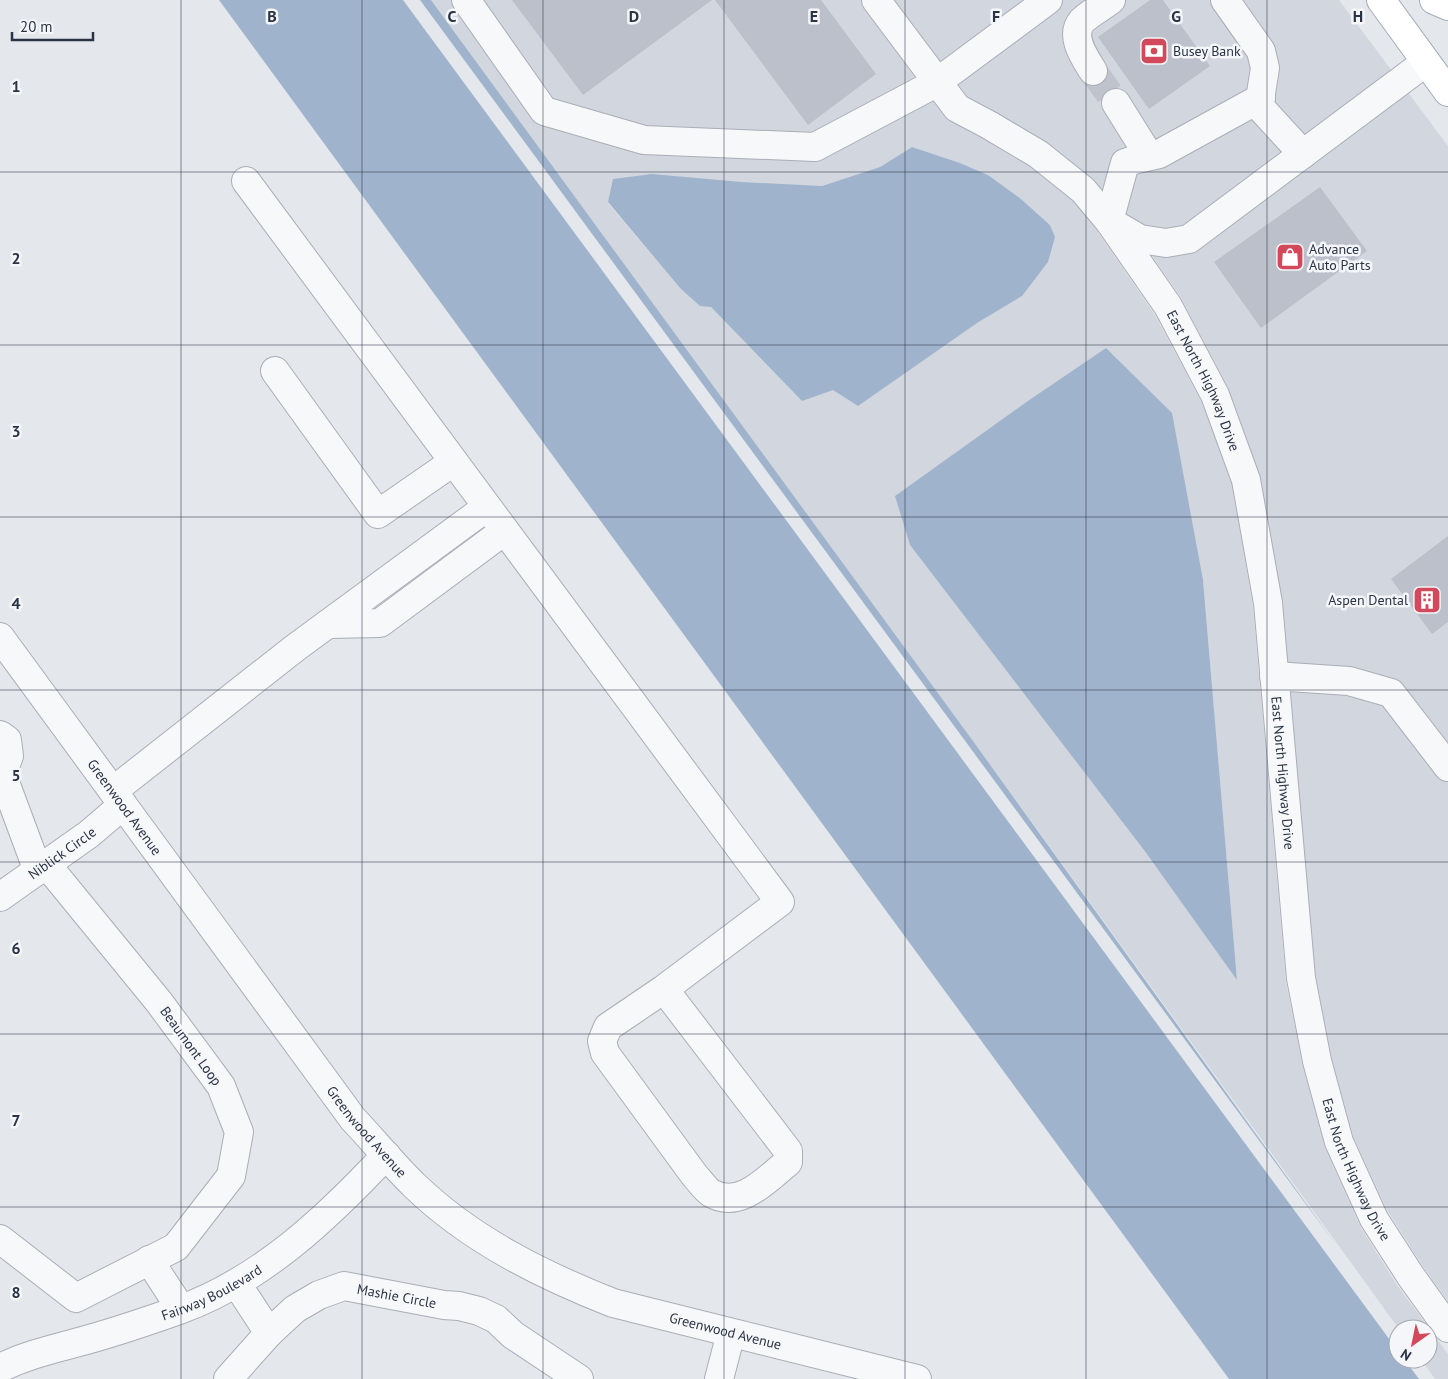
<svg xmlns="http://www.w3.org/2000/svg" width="1448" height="1379" font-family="'PT Sans',sans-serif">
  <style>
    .built { fill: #d2d6de; fill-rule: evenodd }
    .water { fill: #9fb4cc }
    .building { fill: #bbc0ca }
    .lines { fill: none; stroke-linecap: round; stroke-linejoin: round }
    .minor-tunnel { stroke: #bfc3cb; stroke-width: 28; stroke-dasharray: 28 14; stroke-linecap: butt }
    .minor-casing { stroke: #a9aeb7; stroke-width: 30 }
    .major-casing { stroke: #a3abb8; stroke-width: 30 }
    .minor { stroke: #f7f8fa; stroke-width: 28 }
    .major { stroke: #fff; stroke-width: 28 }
    .grid { fill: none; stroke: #2b3445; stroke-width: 1; stroke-opacity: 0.55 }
    .labels { text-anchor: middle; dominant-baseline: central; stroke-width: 5; stroke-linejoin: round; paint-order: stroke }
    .poi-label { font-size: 14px; fill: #2b3445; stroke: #f4f6f9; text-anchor: start }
    .street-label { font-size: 14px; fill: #2b3445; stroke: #f4f6f9 }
    .grid-label { font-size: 16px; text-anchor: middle; font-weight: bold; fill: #2b3445; stroke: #f4f6f9; stroke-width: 5; stroke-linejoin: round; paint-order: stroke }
  </style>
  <rect width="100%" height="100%" fill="#e4e7ec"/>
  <!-- built -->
  <path class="built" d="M431,0H1339L1448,146V1301L1422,1265L1387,1210L1353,1136L1331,1056L1315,974L1282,600L1260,475L1228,387L1180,296L1113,200L1089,219L1155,315L1202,403L1232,485L1253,606L1286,982L1303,1066L1325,1148L1361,1228L1397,1285L1448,1354V1379H1435L1421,1359H1428V1329H1399L973,741ZM912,147L960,163L988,175L1021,199L1050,225L1054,237L1022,296L977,323L802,401L711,307L680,288L608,203L614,179L822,186L880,167ZM1203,580L1237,979L1144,850Z"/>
  <!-- water -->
  <path class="water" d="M219,0H403L1398,1351V1359H1404L1419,1379H1229Z
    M420,0H431L973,741L1336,1245Z
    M912,147L960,163L988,175L1021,199L1050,225L1055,237L1048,262L1022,296L977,323L858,406L833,390L802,401L711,307L700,306L680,288L608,202L613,179L652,174L741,182L822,186L880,167Z
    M1106,348L1172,413L1203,580L1237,980L1144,850L910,545L895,496L1025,403Z"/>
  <!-- building -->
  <path class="building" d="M512,0H712L583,95Z
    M715,0H821L876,74L808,125Z
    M1150,0H1163L1210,66L1149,109L1098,37Z
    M1320,187L1367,251L1261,328L1214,262Z
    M1448,536V622L1432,634L1391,579Z"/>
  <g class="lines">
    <!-- minor-tunnel -->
    <path class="minor-tunnel" d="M1093,71L1116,103"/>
    <defs>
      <g id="minor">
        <path d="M466,0L544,111L644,140L815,147L936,83L1048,0"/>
        <path d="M876,0L957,108L989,125L1038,154L1083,190L1109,221L1140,239L1166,243L1189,239L1426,62"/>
        <path d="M1225,0L1261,51L1265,68L1259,106L1303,154"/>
        <path d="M1093,71C1085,58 1069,36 1082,21C1090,13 1102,7 1111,0"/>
        <path id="s1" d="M1261,98L1159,154L1137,159L1125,163L1109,221L1168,306L1215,395L1246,480L1268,603L1301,978L1317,1061L1339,1142L1374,1219L1410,1275L1448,1328"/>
        <path d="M1116,103L1149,156"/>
        <path d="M246,181L780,902L664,989L788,1151V1162C767,1179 740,1210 711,1193C705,1189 700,1181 695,1176L605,1053L602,1041L608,1027L664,989"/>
        <path d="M275,371L378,514L453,462"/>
        <path d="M328,624L380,623L504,531"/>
        <path id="s2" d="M0,637L353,1119C374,1141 393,1165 415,1186C471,1240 542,1275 613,1303L917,1379"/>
        <path d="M1274,676L1349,681L1391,693L1448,767"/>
        <path d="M0,735L7,740L9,756L2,774L38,871"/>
        <path d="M113,791L295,648L487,507"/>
        <path id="s3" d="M0,897L89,834L123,805"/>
        <path d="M0,1239L76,1298L176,1247L231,1176L239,1132L221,1086L159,1002L47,865"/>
        <path d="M149,1260L181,1309"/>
        <path d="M237,1284L269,1333"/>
        <path id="s4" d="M0,1368C24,1356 49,1350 75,1343C110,1334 145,1322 179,1310C262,1280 327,1218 386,1155"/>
        <path id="s5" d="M228,1379L269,1333L295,1309L319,1295L344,1286L444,1305L459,1306L479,1311L496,1319L513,1335L579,1379"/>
        <path d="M719,1379L731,1333"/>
      </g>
      <path id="major" d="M1381,0L1448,92
        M1434,0L1448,6"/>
    </defs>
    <!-- minor casing -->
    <use href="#minor" class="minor-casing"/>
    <!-- major casing -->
    <use href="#major" class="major-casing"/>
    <!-- minor -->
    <use href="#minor" class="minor"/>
    <!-- major -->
    <use href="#major" class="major"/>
  </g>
  <!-- grid -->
  <path class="grid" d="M181,0V1379M362,0V1379M543,0V1379M724,0V1379M905,0V1379M1086,0V1379M1267,0V1379M0,172H1448M0,345H1448M0,517H1448M0,690H1448M0,862H1448M0,1034H1448M0,1207H1448"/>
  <!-- icons -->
  <defs>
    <symbol id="bank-square" viewBox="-11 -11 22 22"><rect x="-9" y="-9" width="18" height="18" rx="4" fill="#d1495b" stroke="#f4f6f9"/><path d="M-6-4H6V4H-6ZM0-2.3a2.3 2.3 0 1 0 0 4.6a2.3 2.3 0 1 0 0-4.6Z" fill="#fff"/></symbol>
    <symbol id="shop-square" viewBox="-11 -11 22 22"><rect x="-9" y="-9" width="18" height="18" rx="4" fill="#d1495b" stroke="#f4f6f9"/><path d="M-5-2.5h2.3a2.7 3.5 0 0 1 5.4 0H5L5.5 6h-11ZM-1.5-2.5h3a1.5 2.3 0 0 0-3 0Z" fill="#fff"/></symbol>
    <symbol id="building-square" viewBox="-11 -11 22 22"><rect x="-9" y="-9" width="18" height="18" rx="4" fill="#d1495b" stroke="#f4f6f9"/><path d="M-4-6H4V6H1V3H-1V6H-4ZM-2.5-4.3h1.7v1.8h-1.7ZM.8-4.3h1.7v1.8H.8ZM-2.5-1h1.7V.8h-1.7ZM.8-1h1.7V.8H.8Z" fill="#fff"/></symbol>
  </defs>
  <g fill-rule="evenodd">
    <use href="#bank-square" x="1138" y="35" width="32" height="32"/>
    <use href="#shop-square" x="1274" y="241" width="32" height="32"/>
    <use href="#building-square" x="1411" y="584" width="32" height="32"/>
  </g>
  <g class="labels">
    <!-- poi labels -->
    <g class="poi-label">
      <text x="1173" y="51">Busey Bank</text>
      <text x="1309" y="249">Advance<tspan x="1309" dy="16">Auto Parts</tspan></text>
      <text x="1408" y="600" text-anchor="end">Aspen Dental</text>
    </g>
    <!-- street labels -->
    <g class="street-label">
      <text stroke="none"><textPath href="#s1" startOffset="398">East North Highway Drive</textPath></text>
      <text stroke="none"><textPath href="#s1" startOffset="802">East North Highway Drive</textPath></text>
      <text stroke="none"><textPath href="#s2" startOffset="211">Greenwood Avenue</textPath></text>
      <text stroke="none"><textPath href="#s3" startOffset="76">Niblick Circle</textPath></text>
      <text transform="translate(191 1046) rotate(54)">Beaumont Loop</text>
      <text stroke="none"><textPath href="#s2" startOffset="616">Greenwood Avenue</textPath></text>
      <text stroke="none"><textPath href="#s1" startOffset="1208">East North Highway Drive</textPath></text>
      <text stroke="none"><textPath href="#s4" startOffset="225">Fairway Boulevard</textPath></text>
      <text stroke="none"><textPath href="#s5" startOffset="205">Mashie Circle</textPath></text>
      <text stroke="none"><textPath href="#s2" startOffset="1036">Greenwood Avenue</textPath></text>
    </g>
  </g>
  <g class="grid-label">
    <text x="272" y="22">B</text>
    <text x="452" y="22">C</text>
    <text x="634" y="22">D</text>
    <text x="814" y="22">E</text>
    <text x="996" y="22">F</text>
    <text x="1176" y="22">G</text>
    <text x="1358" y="22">H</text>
    <text x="16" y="92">1</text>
    <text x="16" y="264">2</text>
    <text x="16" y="437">3</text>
    <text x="16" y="609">4</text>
    <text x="16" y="781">5</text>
    <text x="16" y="954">6</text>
    <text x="16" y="1126">7</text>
    <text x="16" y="1298">8</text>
  </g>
  <!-- north arrow -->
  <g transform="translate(1413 1344) rotate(213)"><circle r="24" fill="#f4f6f9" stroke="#a4a8b1"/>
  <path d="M0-4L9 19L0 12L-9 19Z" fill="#d1495b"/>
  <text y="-8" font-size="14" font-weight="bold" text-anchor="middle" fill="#2b3445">N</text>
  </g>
  <!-- scale -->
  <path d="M12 32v8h81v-8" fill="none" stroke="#2b3445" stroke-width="2.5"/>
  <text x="20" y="32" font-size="15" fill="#2b3445" stroke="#f4f6f9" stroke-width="4" paint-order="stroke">20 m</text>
</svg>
